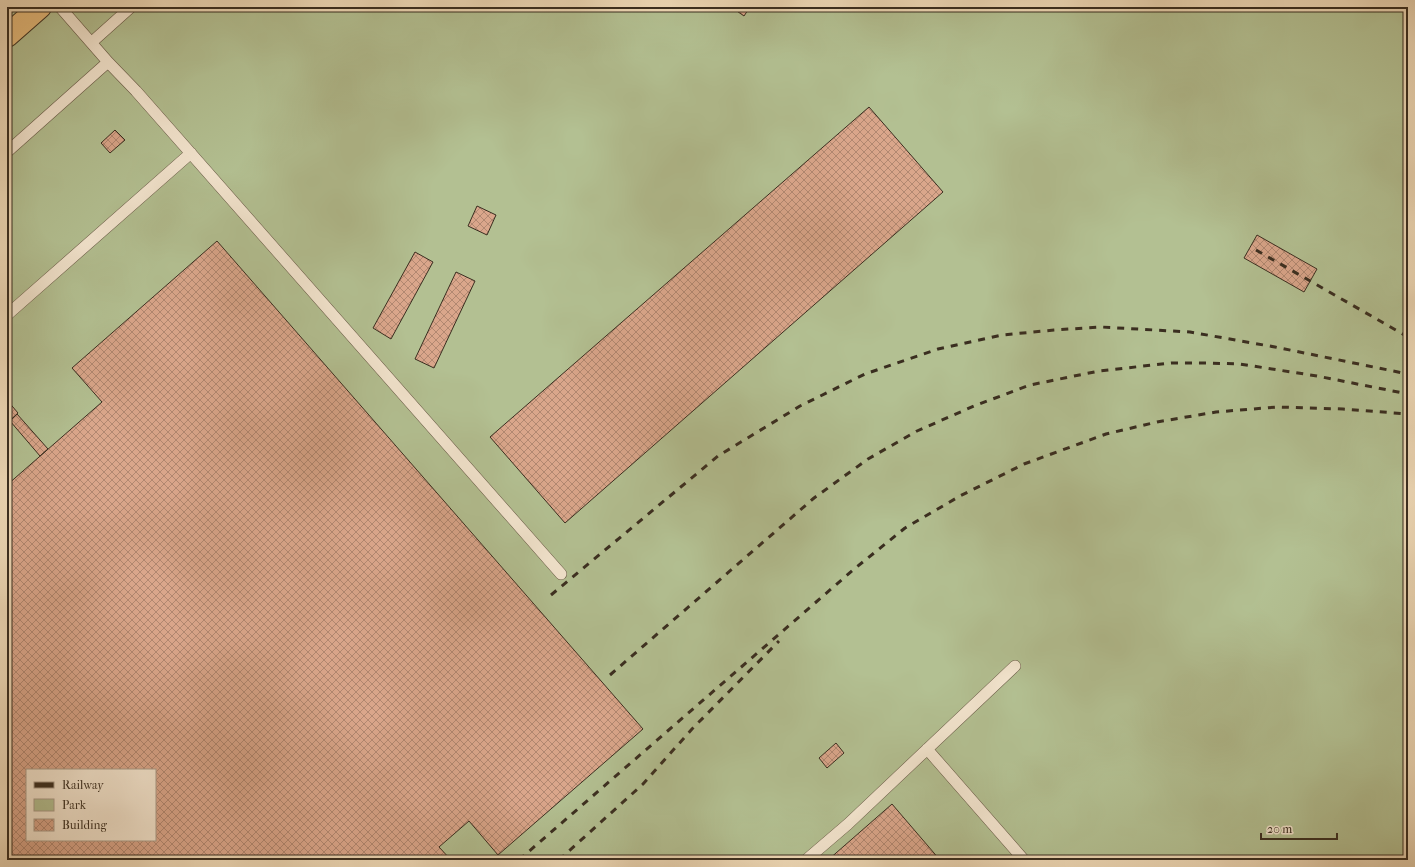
<svg xmlns="http://www.w3.org/2000/svg" width="1415" height="867" font-family="'IM FELL French Canon',serif">
  <style>
    .green { fill: #b3c092; stroke: #767759; fill-rule: evenodd }
    .building { fill: url(#building-cross-hatch); stroke: #3a2e20; fill-rule: evenodd }
    .lines { fill: none; stroke-linecap: round; stroke-linejoin: round }
    .lane-casing { stroke: #675946; stroke-width: 12 }
    .highway-casing { stroke: #3a2e20; stroke-width: 24 }
    .lane { stroke: #f4e6d0; stroke-width: 11 }
    .highway { stroke: #e7bc7c; stroke-width: 22 }
    .rail { stroke: #3a2e20; stroke-width: 3; stroke-dasharray: 7 7; stroke-linecap: butt }
  </style>
  <defs>
    <pattern id="building-cross-hatch" width="8" height="8" patternUnits="userSpaceOnUse"><rect width="8" height="8" fill="#daa68b"/><path d="M0 0l8 8M0 8l8-8" fill="none" stroke="#b28871"/></pattern>
  </defs>
  <rect width="100%" height="100%" fill="#eed9b7"/>
  <filter id="stains"><feTurbulence type="fractalNoise" baseFrequency=".005" numOctaves="4"/><feColorMatrix values="0 0 0 0 .2 0 0 0 0 .09 0 0 0 0 .02 0 0 0 .5 -.17"/></filter>
  <radialGradient id="worn" r=".72"><stop offset=".6" stop-color="#630" stop-opacity="0"/><stop offset="1" stop-color="#630" stop-opacity=".3"/></radialGradient>
  <!-- green -->
  <path class="green" d="M7,7H1408V860H7ZM27,770H155V840H27Z"/>
  <!-- building -->
  <path class="building" d="M731,7H750L744,16Z
    M869,107L943,192L565,523L490,437Z
    M115,130L125,140L110,153L101,143Z
    M477,206L496,215L487,235L468,226Z
    M1257,235L1317,269L1304,292L1244,258Z
    M217,241L643,729L498,855L469,821L439,847L451,860H7V485L102,402L72,368ZM27,770H155V840H27Z
    M415,252L433,262L391,339L373,328Z
    M456,272L475,281L434,368L415,359Z
    M7,400L18,413L7,423Z
    M17,414L48,449L40,456L10,421Z
    M836,743L844,753L827,768L819,758Z
    M892,804L940,860H828Z"/>
  <g class="lines">
    <defs>
      <path id="lane" d="M92,42L131,7
        M108,62L136,91L561,574
        M7,152L108,62L60,7
        M7,315L191,153
        M927,749L1024,860
        M806,860L848,824L1015,666"/>
      <path id="highway" d="M7,36L40,7"/>
    </defs>
    <!-- lane casing -->
    <use href="#lane" class="lane-casing"/>
    <!-- highway casing -->
    <use href="#highway" class="highway-casing"/>
    <!-- lane -->
    <use href="#lane" class="lane"/>
    <!-- highway -->
    <use href="#highway" class="highway"/>
    <!-- rail -->
    <path class="rail" d="M1256,250L1408,337
      M551,595L718,456L800,406L865,374L938,349L1002,335L1054,330L1101,327L1190,332L1275,347L1408,374
      M610,675L814,498L868,459L917,431L974,406L1030,385L1099,371L1171,363H1206L1240,364L1317,376L1408,394
      M519,860L853,570L905,528L960,496L1024,464L1106,434L1157,422L1216,412L1277,407L1343,409L1408,414
      M559,860L643,784L692,729L779,641"/>
  </g>
  <!-- margin -->
  <rect width="1415" height="867" fill="none" stroke="#eed9b7" stroke-width="24"/>
  <rect x="8" y="8" width="1399" height="851" fill="none" stroke="#3a2e20" stroke-width="2"/>
  <rect x="12" y="12" width="1391" height="843" fill="none" stroke="#3a2e20"/>
  <!-- legend -->
  <rect x="26" y="769" width="130" height="72" fill="#f4e6d0" stroke="#aa9c8a"/>
  <rect x="34" y="782" width="20" height="6" fill="#3a2e20" stroke="#aa9c8a"/>
  <text x="62" y="789" font-size="12" fill="#3a2e20">Railway</text>
  <rect x="34" y="799" width="20" height="12" fill="#b3c092" stroke="#aa9c8a"/>
  <text x="62" y="809" font-size="12" fill="#3a2e20">Park</text>
  <rect x="34" y="819" width="20" height="12" fill="url(#building-cross-hatch)" stroke="#aa9c8a"/>
  <text x="62" y="829" font-size="12" fill="#3a2e20">Building</text>
  <!-- scale -->
  <path d="M1261 833v6h76v-6" fill="none" stroke="#3a2e20" stroke-width="2"/>
  <text x="1267" y="833" font-size="12" fill="#3a2e20" stroke="#f4e6d0" stroke-width="3" paint-order="stroke">20 m</text>
  <rect width="100%" height="100%" filter="url(#stains)"/>
  <rect width="100%" height="100%" fill="url(#worn)"/>
</svg>
